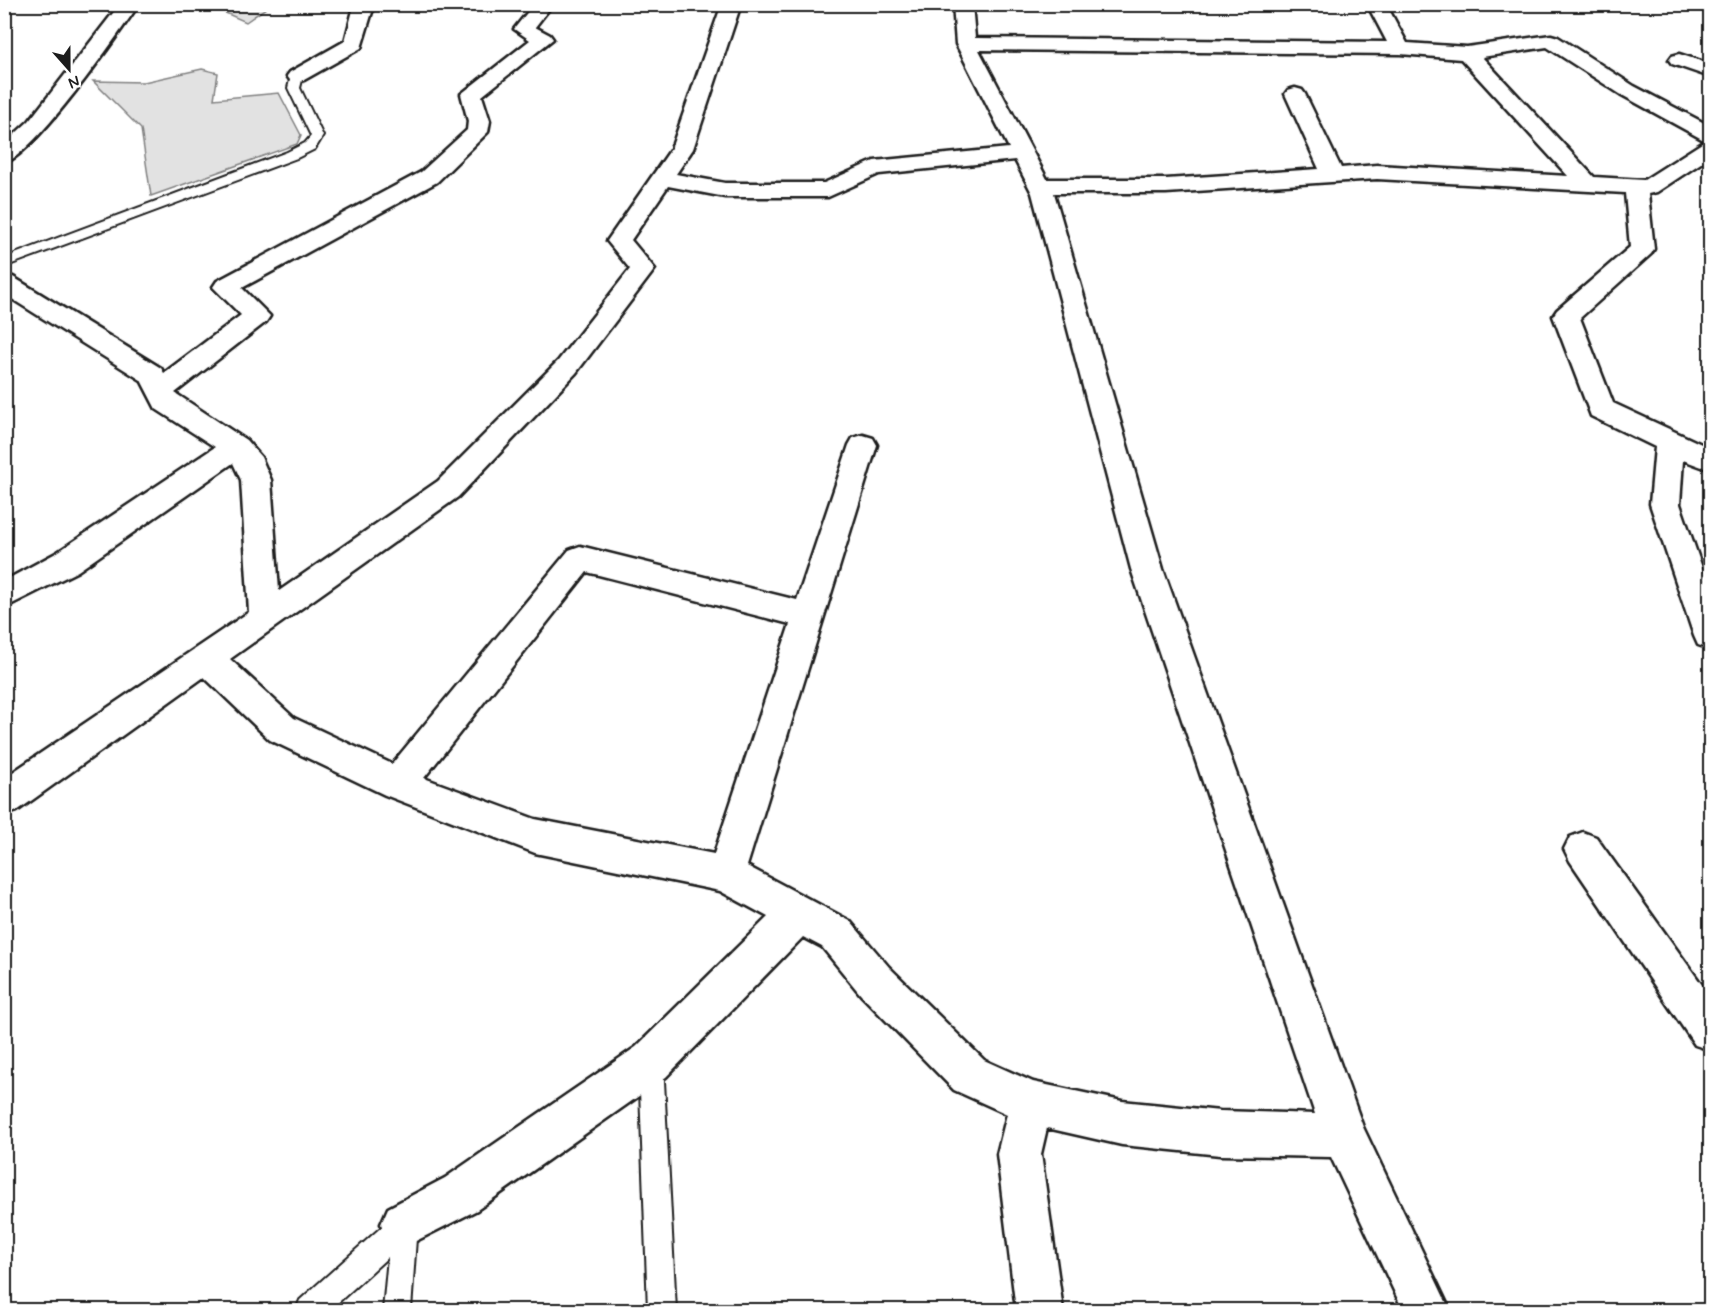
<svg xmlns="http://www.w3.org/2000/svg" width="1715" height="1315" font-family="Mynerve,sans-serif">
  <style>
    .green { fill: #e2e2e2; stroke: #7f7f7f; stroke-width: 1.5 }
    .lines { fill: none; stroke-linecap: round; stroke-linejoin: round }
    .lane-casing { stroke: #1c1c1c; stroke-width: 4 }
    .street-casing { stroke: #1c1c1c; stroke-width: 5 }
    .lane { fill: #fff; fill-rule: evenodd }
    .street { fill: #fff; fill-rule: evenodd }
  </style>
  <rect width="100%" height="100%" fill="#fff"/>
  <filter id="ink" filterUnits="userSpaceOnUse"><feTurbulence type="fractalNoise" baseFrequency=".0167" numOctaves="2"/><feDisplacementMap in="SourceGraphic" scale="12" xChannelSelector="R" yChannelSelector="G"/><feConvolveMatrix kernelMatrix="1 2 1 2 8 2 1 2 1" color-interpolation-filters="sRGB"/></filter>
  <g filter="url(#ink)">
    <!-- green -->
    <path class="green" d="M207,5L270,4V5L246,22Z
      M202,69L218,73L214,99L279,93L301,135L297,144L151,196L141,129L93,81L144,82Z"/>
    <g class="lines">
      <defs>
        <path id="lane" d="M297,72L303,76L300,88L323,136L315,149L297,158L4,267V258L287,152L305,143L311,136L288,88L291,76Z
          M651,1050L660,1053L663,1062L676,1310H648L639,1062L642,1053Z
          M404,1211L413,1215L417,1224L411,1310H383L388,1257L330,1310H296L300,1300L395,1215Z"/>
        <path id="street" d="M120,4H139C118,35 34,155 4,163V144L29,121Z
          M358,4H379L372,12L361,48L304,80H290L287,76L290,72L345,41L353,10Z
          M534,4H553L535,27L550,35L553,39L482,96L490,121L488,132L437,182L242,288L270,316L266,322L175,393L246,440L261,457L271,480L279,591L438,481L558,361L630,269L607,241L671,149L722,4H741L693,149L676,174L725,183H824L874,161L1009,148L956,44L953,4H972L975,38L1387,42L1367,4H1386L1407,43L1467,47L1551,35L1558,37L1634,86L1710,126V140L1702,139L1620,94L1547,47L1482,57L1594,177L1644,180L1702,143L1710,142V157L1657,192L1648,194L1654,249L1651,254L1580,318L1613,403L1710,448V470L1683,460L1680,504L1710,591V649L1698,645L1694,636L1650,504L1655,447L1591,416L1553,316L1557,310L1630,247L1625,193L1377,179L1166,193H1054L1163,569L1363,1127L1450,1310H1403L1331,1157L1220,1155L1122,1145L1047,1128L1041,1154L1063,1310H1016L997,1154L1007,1114L954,1090L861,995L822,947L803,937L666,1077L477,1210L404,1247L388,1240L381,1224L388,1208L445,1178L636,1047L768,917L720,891L535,853L385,795L270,740L204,677L17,811L4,815V778L249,612L241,480L233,463L78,571L4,608V581L56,553L215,447L156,409L141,380L4,294V275L13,277L161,368L164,373L241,315L213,287L217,281L421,172L467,130L468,121L461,94L530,40L514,29ZM979,50L1400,54L1461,59L1568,176L1377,165L1341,168L1305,94L1302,90L1295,88L1288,90L1285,94L1319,169L1166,179H1047ZM1015,160L1032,193L1131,569L1315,1114L1220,1111L1122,1101L1033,1082L984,1060L889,967L850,921L747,866L877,445L873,438L863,435L853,438L849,445L797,600L580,546L569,550L392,764L294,718L230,659L458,497L576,373L655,269L631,240L668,186L725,197H828L879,174ZM587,572L790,624L714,854L535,819L424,778Z
          M1679,54L1710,64V77L1672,64L1669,60L1672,56Z
          M1583,832L1596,837L1710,996V1050L1695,1045L1570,861L1564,849L1570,837Z"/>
      </defs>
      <!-- lane casing -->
      <use href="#lane" class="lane-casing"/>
      <!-- street casing -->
      <use href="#street" class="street-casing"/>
      <!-- lane -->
      <use href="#lane" class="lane"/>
      <!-- street -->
      <use href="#street" class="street"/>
    </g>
  </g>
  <!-- margin -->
  <rect width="1715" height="1315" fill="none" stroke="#fff" stroke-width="24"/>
  <rect x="12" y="12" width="1691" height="1291" fill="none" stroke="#1c1c1c" stroke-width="2" filter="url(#ink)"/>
  <!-- north arrow -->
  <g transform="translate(69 69) rotate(159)" stroke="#ffffff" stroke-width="4.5" paint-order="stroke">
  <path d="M0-4.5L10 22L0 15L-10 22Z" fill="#1c1c1c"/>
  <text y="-9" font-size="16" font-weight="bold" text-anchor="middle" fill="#1c1c1c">N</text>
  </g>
</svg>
